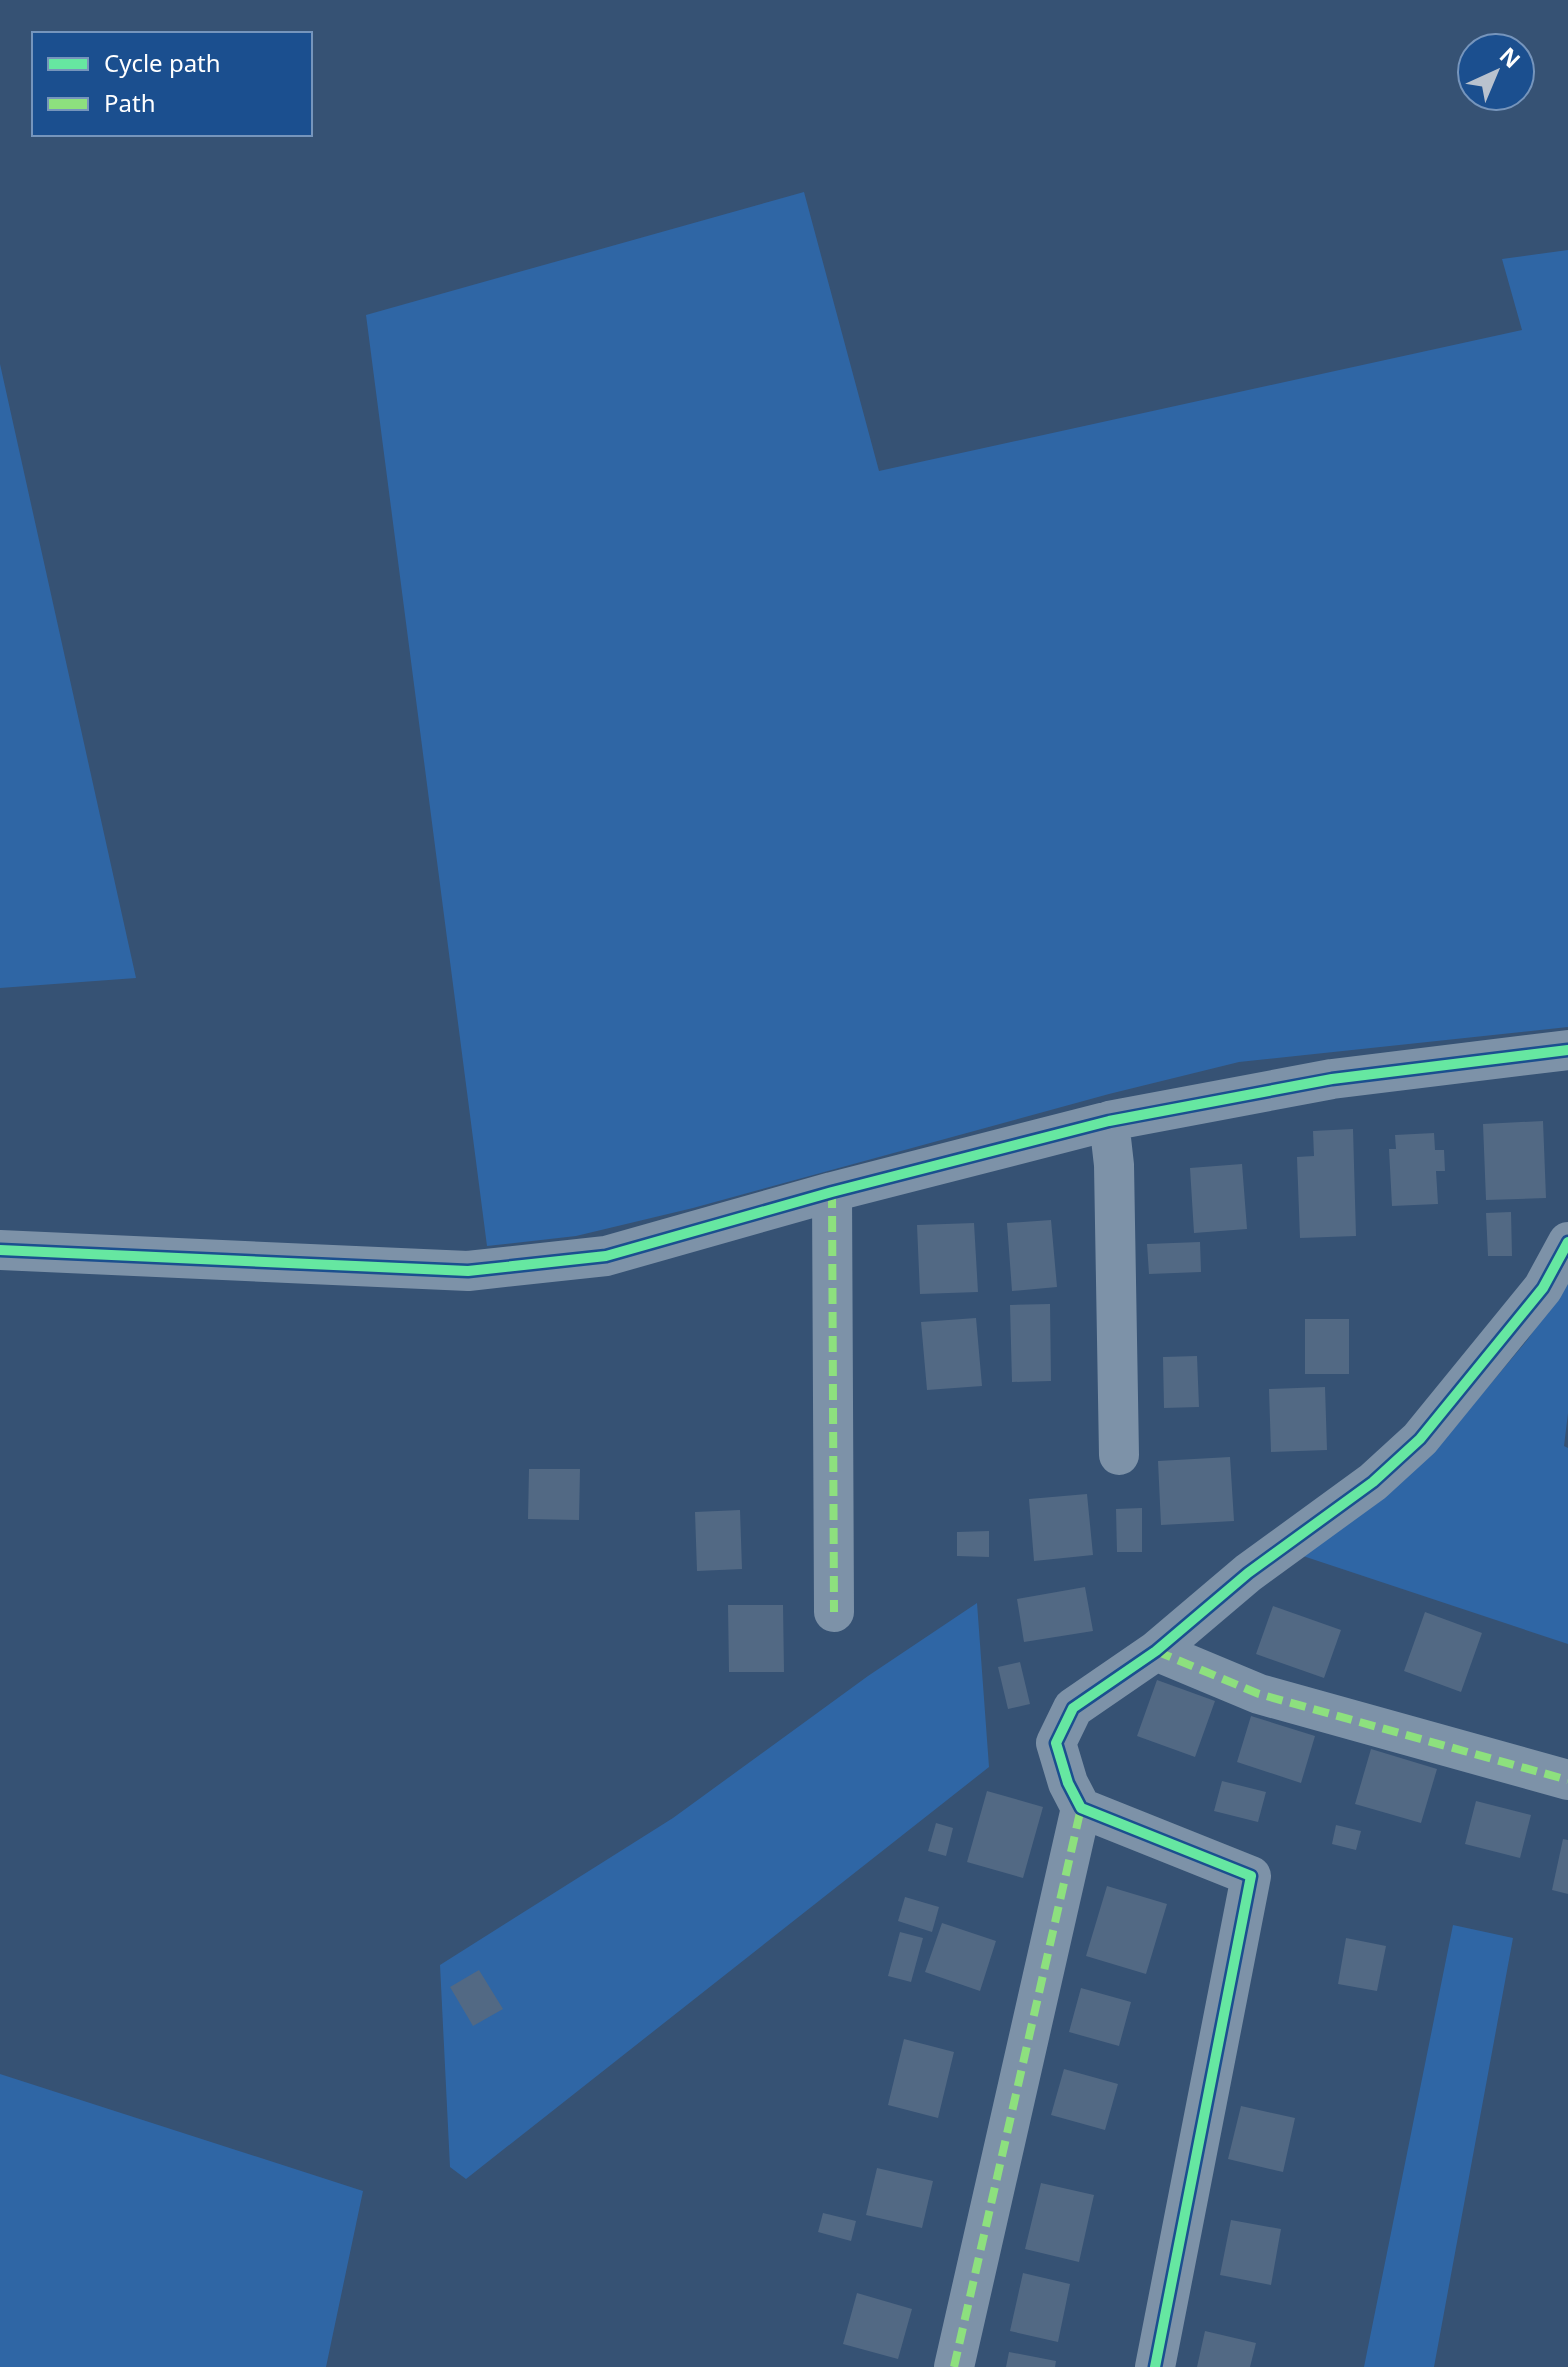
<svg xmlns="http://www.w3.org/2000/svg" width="1568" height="2367" font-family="'Noto Sans',sans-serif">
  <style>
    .green { fill: #2f66a5 }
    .building { fill: #526984 }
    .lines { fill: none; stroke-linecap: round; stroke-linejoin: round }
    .minor { stroke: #7d92a8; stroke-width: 40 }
    .quiet { stroke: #8de07e; stroke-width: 8; stroke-dasharray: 16 8; stroke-linecap: butt }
    .cycleway-casing { stroke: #1b4f8f; stroke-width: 15 }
    .cycleway { stroke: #66e7a1; stroke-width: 10 }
  </style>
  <rect width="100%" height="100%" fill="#365274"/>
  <!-- green -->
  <path class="green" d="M804,192L879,471L1522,330L1502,259L1568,250V1027L1239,1062L1109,1094L693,1208L576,1236L487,1246L366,315Z
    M0,364L136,978L0,988Z
    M1568,1279V1413L1564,1446L1568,1448V1644L1303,1556L1441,1443L1528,1339Z
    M977,1603L989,1767L466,2179L450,2167L440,1965L673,1818L868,1676Z
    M1453,1925L1513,1938L1434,2367H1364Z
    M0,2074L363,2191L326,2367H0Z"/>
  <!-- building -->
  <path class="building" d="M1543,1121L1546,1198L1486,1200L1483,1124Z
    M1353,1129L1356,1236L1300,1238L1297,1157L1314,1156L1313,1131Z
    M1434,1133L1435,1150H1444L1445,1171H1436L1438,1204L1392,1206L1389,1149H1396L1395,1135Z
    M1242,1164L1247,1229L1194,1233L1190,1168Z
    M1511,1212L1512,1256H1488L1486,1213Z
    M1051,1220L1057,1287L1012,1291L1007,1223Z
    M974,1223L978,1292L920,1294L917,1225Z
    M1200,1242L1201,1272L1149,1274L1147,1244Z
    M1050,1304L1051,1381L1012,1382L1010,1305Z
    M976,1318L982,1386L927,1390L921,1322Z
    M1305,1319H1349V1374H1305Z
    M1197,1356L1199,1407L1164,1408L1163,1357Z
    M1325,1387L1327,1450L1271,1452L1269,1389Z
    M1230,1457L1234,1521L1161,1525L1158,1461Z
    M529,1469H580L579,1520L528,1519Z
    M1087,1494L1093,1555L1034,1561L1029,1499Z
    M1142,1508V1552H1117L1116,1509Z
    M740,1510L742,1569L697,1571L695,1512Z
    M989,1531V1557L957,1556V1532Z
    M1085,1587L1093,1631L1024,1642L1017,1599Z
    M728,1605H783L784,1672H729Z
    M1273,1606L1341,1630L1324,1678L1256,1654Z
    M1425,1612L1482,1633L1461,1692L1404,1671Z
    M1020,1662L1030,1704L1008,1709L998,1667Z
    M1157,1680L1215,1701L1195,1757L1137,1736Z
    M1251,1716L1315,1736L1301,1783L1237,1762Z
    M1371,1749L1437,1769L1421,1823L1355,1804Z
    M1222,1781L1266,1792L1258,1822L1214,1811Z
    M987,1791L1043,1807L1023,1878L967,1862Z
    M1476,1801L1531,1815L1520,1858L1465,1844Z
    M936,1823L953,1828L946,1856L928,1851Z
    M1336,1825L1361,1831L1356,1850L1332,1844Z
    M1563,1839L1568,1840V1894L1552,1890Z
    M1107,1886L1167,1904L1146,1974L1086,1956Z
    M905,1897L939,1907L932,1932L898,1921Z
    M942,1923L996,1941L980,1991L925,1972Z
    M900,1932L923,1938L911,1982L888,1976Z
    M1346,1938L1386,1946L1377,1991L1338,1984Z
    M479,1970L503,2009L473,2026L450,1987Z
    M1081,1988L1131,2002L1119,2046L1069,2032Z
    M904,2039L954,2052L938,2118L888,2105Z
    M1064,2069L1118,2084L1105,2130L1051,2115Z
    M1241,2106L1295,2118L1283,2172L1228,2159Z
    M877,2168L933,2181L922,2228L866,2215Z
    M1041,2183L1094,2195L1079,2262L1025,2249Z
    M823,2213L856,2221L851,2241L818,2232Z
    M1231,2220L1281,2229L1271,2285L1220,2275Z
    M1023,2273L1070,2284L1058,2342L1010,2331Z
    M857,2293L912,2309L898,2359L843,2344Z
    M1205,2331L1256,2343L1250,2367H1197Z
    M1009,2352L1056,2361L1055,2367H1006Z"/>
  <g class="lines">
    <!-- minor -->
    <path class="minor" d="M1109,1121L1114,1165L1119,1455
      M832,1192L834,1612
      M0,1250L468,1271L606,1256L832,1192L1109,1121L1332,1079L1568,1050
      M1156,1651L1259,1694L1568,1780
      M954,2367L1081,1808
      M1155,2367L1251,1876L1081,1808L1068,1783L1056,1743L1073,1708L1156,1651L1248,1573L1373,1482L1420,1439L1543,1288L1568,1242"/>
    <!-- quiet -->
    <path class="quiet" d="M832,1192L834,1612
      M1156,1651L1259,1694L1568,1780
      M954,2367L1081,1808"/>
    <defs>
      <path id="cycleway" d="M0,1250L468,1271L606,1256L832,1192L1109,1121L1332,1079L1568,1050
        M1155,2367L1251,1876L1081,1808L1068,1783L1056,1743L1073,1708L1156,1651L1248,1573L1373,1482L1420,1439L1543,1288L1568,1242"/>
    </defs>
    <!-- cycleway casing -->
    <use href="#cycleway" class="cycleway-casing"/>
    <!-- cycleway -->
    <use href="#cycleway" class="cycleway"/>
  </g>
  <!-- legend -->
  <rect x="32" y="32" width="280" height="104" fill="#1b4f8f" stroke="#7695bc" stroke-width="2"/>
  <rect x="48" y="58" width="40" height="12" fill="#66e7a1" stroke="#7695bc" stroke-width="2"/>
  <text x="104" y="72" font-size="24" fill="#ffffff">Cycle path</text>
  <rect x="48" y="98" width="40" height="12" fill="#8de07e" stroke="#7695bc" stroke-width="2"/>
  <text x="104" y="112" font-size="24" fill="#ffffff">Path</text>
  <!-- north arrow -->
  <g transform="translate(1496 72) rotate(44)"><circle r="38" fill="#1b4f8f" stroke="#7695bc" stroke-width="2"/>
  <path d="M0-6L14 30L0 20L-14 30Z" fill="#b9c2ce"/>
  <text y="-12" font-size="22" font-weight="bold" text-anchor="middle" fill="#ffffff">N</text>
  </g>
</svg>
